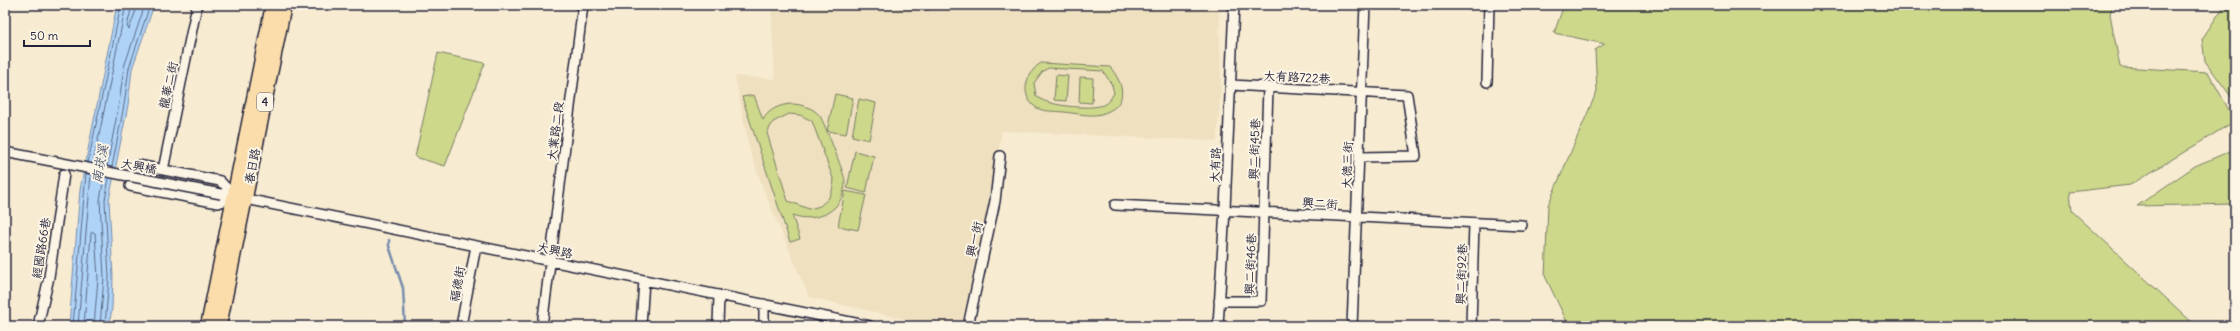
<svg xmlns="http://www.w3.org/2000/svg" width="2240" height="331" font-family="Delius,'LXGW WenKai TC',sans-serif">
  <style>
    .built { fill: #efe0c0 }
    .green { fill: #cdd88b; stroke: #787d63; fill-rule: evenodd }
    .water { fill: #aed3f7; stroke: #768cac }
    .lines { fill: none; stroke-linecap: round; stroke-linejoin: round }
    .shore { stroke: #5a6986; stroke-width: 1 }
    .stream { stroke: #768cac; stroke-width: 2.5 }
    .minor-casing { stroke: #22223b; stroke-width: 12 }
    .primary-casing { stroke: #22223b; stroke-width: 17 }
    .minor { stroke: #fcf5e5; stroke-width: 9 }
    .primary { stroke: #faddab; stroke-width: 14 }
    .minor-bridge-casing { stroke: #22223b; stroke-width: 12; stroke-linecap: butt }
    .minor-bridge { stroke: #fcf5e5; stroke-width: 9 }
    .labels { text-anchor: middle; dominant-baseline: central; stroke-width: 4; stroke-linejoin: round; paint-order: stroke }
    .shield { fill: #fcf5e5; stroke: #63616e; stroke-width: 1 }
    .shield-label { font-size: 11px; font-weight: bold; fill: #22223b }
    .street-label { font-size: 12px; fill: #22223b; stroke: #fcf5e5 }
    .water-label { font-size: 13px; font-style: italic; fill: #4c5773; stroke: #fcf5e5 }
  </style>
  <rect width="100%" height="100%" fill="#f7ebd1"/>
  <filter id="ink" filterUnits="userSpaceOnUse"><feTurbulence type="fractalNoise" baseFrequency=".025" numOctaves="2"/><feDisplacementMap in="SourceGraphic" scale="8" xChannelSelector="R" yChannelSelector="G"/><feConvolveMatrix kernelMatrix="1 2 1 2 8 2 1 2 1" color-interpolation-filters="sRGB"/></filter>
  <g filter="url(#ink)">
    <!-- built -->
    <path class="built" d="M771,5H1219L1221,83L1217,141L1002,131L984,233L961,326H935L809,297L764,191L749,148L735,76L775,79Z"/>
    <!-- green -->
    <path class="green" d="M879,5H929V10Z
      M1564,5H2113L2110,14L2120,67L2208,72L2235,121L2130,185L2070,192L2072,211L2196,326H1569L1545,276L1548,205L1597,91L1595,50L1605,44L1554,33Z
      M2222,9H2235V102L2205,61L2202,39Z
      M438,53L485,63L445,166L415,157Z
      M1041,63L1110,67C1125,85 1129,106 1101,114C1091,117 1075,113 1064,112C1057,111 1043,112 1037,108C1019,97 1025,73 1041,63ZM1048,68L1103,71L1112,85L1114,93C1111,98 1109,102 1103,105C1091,110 1045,106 1036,96L1034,83L1042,72Z
      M1056,75L1068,76L1066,101L1054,100Z
      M1080,77L1093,78L1092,103L1079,102Z
      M835,94L853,98L846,134L827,131Z
      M754,95L763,120C767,112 775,107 784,105C794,102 813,106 820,116C824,122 845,175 845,181C845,211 817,224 792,215L800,239L790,242L742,97ZM789,114L800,115L812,121L834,181L832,191L828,199L820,206L809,209L788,201L767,133L773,122Z
      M859,99L876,103L869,140L852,136Z
      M2235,149V204L2137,206L2195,166Z
      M855,151L874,156L866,193L847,188Z
      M845,191L866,195L858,230L838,226Z"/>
    <!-- water -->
    <path class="water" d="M117,5H154L132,69L128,105L109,200L113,277L112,308L109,326H69L80,190Z"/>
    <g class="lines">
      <!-- shore -->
      <path class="shore" d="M132,5L127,27L129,29L138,5
        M88,163L121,5
        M93,164L126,5
        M107,166L119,104L124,67L145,5
        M112,167L124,105L129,68L150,5
        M73,326L86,173
        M78,326L91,174
        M84,326L91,233L93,232L95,233L98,278L94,326
        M100,326L104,278L100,200L104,177
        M105,326L109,278L105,200L109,178"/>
      <!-- stream -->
      <path class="stream" d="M389,240V246L403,288L405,326"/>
      <defs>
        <path id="minor" d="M1487,82L1489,5
          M1231,85L1407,95L1416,156L1360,157
          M163,170L197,5
          M130,186L218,203L235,197L220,181L138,165L135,187
          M221,194L870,326
          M1115,205C1251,211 1386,219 1522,225
          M1219,301H1261L1268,88
          M764,304V326
          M38,326L49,277L64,174
          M461,326L476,246
          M542,326L583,5
          M641,326L644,280
          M718,326L719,295
          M968,326L995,201L1000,156
          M1218,326L1225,209L1234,5
          M1352,326L1365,5
          M1471,326L1474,223"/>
        <path id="primary" d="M208,326L273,5
          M219,326L284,5"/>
      </defs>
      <!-- minor casing -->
      <use href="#minor" class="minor-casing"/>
      <!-- primary casing -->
      <use href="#primary" class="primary-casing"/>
      <!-- minor -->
      <use href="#minor" class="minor"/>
      <!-- primary -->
      <use href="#primary" class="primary"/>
      <defs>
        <path id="minor-bridge" d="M5,152L221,194"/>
      </defs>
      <!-- minor-bridge casing -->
      <use href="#minor-bridge" class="minor-bridge-casing"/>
      <!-- minor-bridge -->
      <use href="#minor-bridge" class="minor-bridge"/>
    </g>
  </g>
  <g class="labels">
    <!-- shield labels -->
    <rect class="shield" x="257" y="93" width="16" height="18" rx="3"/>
    <g class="shield-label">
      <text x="265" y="102">4</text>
    </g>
    <!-- street labels -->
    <g class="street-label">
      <text transform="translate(1297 77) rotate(3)">大有路722巷</text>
      <text transform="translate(168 85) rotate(-78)">龍華二街</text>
      <text transform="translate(555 131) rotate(-83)">大業路二段</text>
      <text transform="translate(1254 149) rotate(-88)">興二街45巷</text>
      <text transform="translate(1215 165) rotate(-88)">大有路</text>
      <text transform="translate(1347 165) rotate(-88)">大德三街</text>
      <text transform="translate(139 166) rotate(11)">大興橋</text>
      <text transform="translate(252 166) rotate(-79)">春日路</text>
      <text transform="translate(1320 203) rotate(4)">興二街</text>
      <text transform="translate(974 239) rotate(-77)">興一街</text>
      <text transform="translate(41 248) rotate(-81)">經國路66巷</text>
      <text transform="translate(555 250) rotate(12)">大興路</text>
      <text transform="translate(1250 264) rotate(-88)">興二街46巷</text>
      <text transform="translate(1461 274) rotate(-88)">興二街92巷</text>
      <text transform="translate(457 284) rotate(-80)">福德街</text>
    </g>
    <!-- water labels -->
    <g class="water-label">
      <text transform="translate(100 164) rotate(-80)">南崁溪</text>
    </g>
  </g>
  <!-- margin -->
  <rect width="2240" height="331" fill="none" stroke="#fcf5e5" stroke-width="20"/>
  <rect x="10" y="10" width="2220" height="311" fill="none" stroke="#22223b" stroke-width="1.5" filter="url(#ink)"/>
  <!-- scale -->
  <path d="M24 40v6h66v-6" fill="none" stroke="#22223b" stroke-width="2"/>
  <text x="30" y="40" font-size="12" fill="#22223b" stroke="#fcf5e5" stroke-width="3" paint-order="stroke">50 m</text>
</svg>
